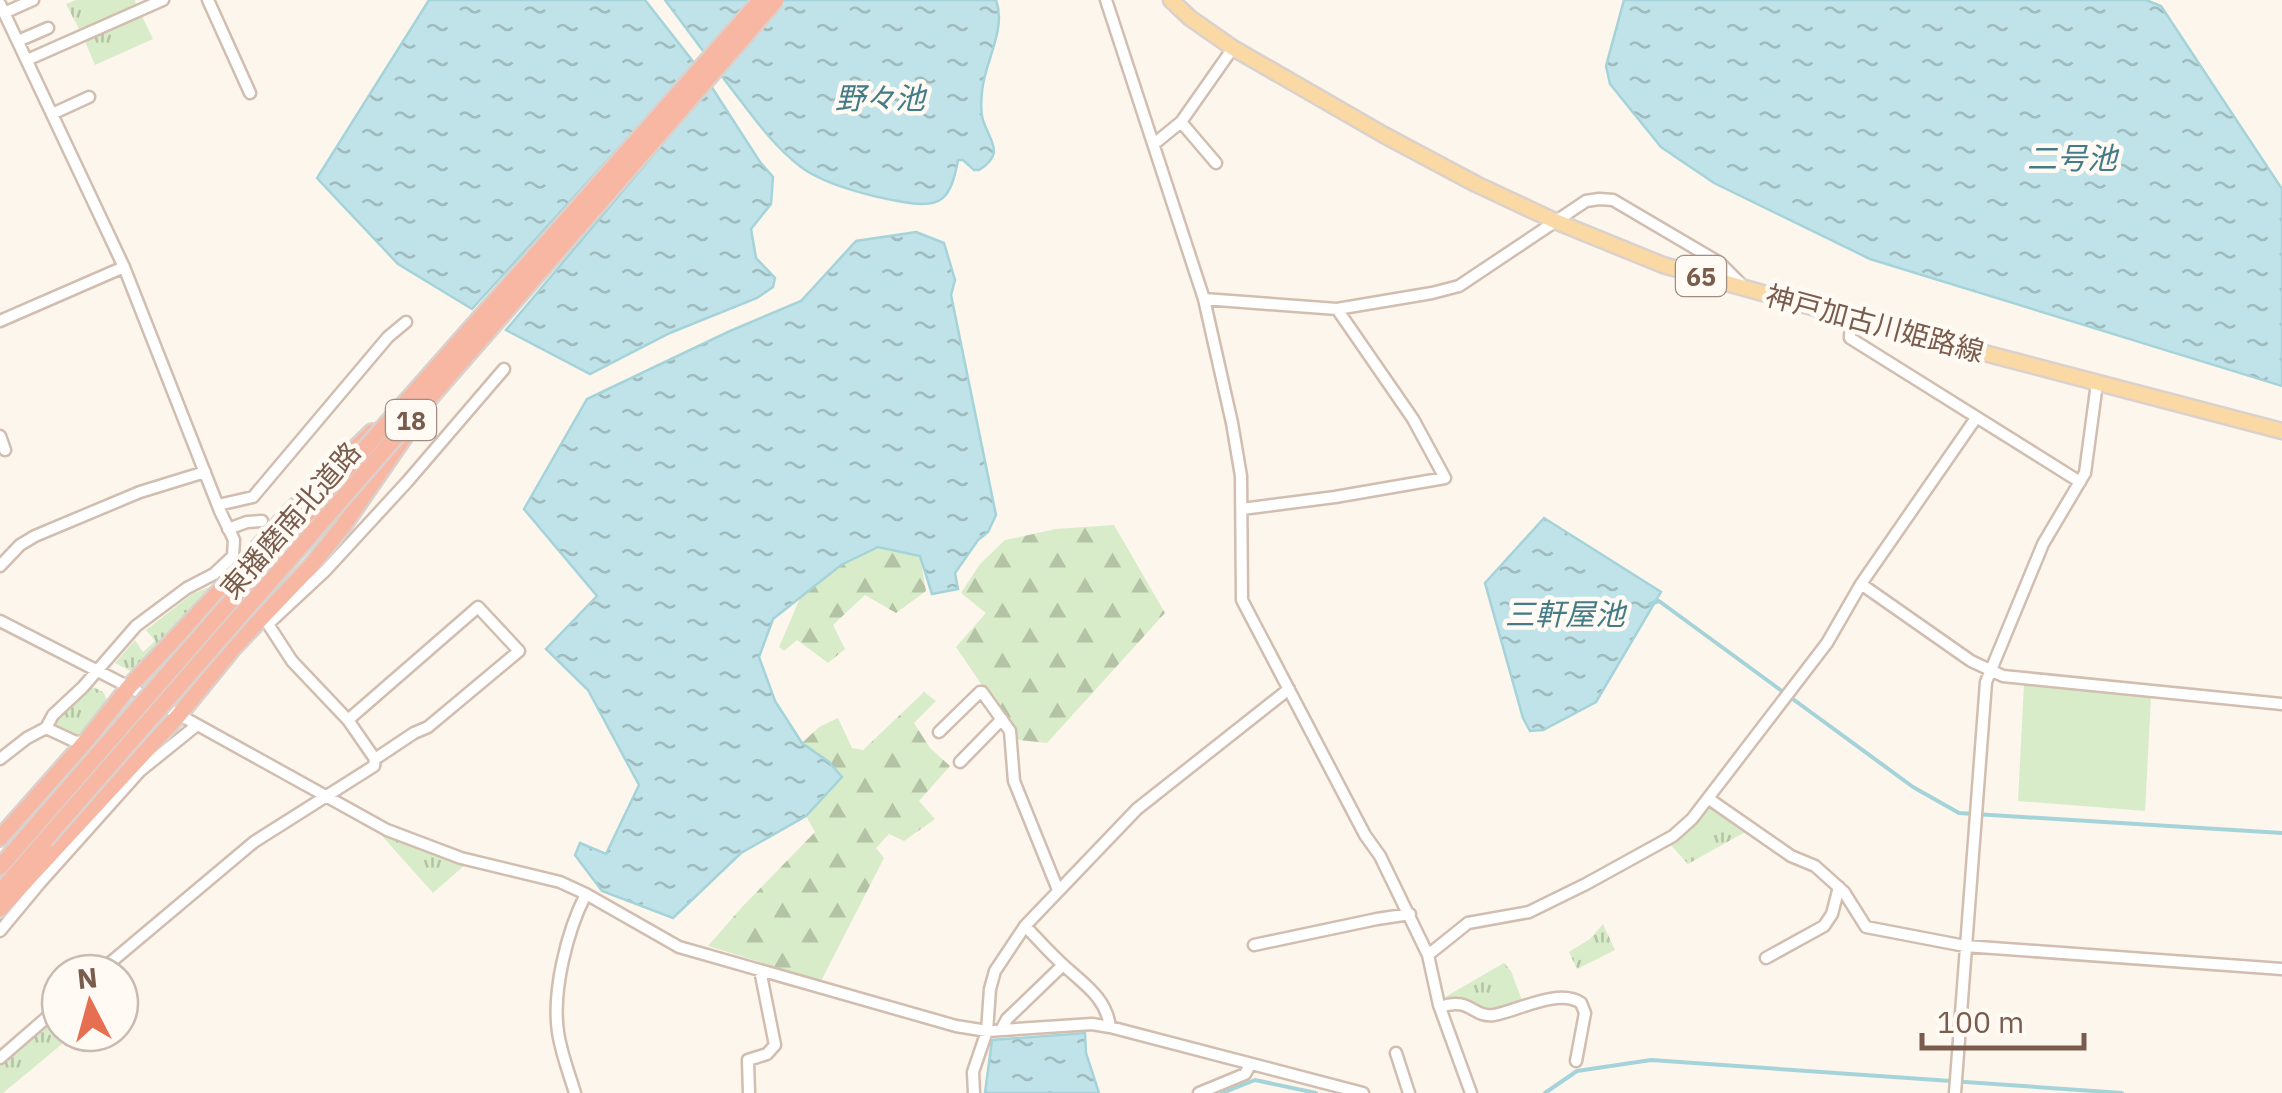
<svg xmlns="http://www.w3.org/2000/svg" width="2282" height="1093" font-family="'IBM Plex Sans','Noto Sans JP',sans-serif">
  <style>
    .grass { fill: url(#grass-tufts) }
    .forest { fill: url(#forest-firs) }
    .garden { fill: #d8ecc9 }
    .water { fill: url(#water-ripples); stroke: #a5d3da; stroke-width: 2.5 }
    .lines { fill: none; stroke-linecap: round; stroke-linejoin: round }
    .stream { stroke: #a5d3da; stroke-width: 4 }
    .minor-casing { stroke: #d1beb0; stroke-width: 15 }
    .major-casing { stroke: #dad1cd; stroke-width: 19 }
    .highway-casing { stroke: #dad1cd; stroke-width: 20 }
    .minor { stroke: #fff; stroke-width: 10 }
    .major { stroke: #fbd9a5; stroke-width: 14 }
    .highway { stroke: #f7b7a3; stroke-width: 15 }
    .highway-bridge-casing { stroke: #dad1cd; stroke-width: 20; stroke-linecap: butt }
    .highway-bridge { stroke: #f7b7a3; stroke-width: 15 }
    .labels { text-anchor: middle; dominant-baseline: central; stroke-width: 9; stroke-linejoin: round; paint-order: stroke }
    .shield { fill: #fffaf3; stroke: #a28b7f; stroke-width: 2.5 }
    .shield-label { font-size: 25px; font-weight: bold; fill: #7a5c4d }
    .street-label { font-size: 28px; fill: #7a5c4d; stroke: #fffaf3 }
    .water-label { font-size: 30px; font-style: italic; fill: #437c86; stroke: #fffaf3 }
  </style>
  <defs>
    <pattern id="grass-tufts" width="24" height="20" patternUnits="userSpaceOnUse" patternTransform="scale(2.5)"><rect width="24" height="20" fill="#d8ecc9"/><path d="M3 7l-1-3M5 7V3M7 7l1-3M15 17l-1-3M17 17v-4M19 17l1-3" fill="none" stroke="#b4c2a5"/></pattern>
    <pattern id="forest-firs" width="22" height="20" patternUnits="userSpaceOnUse" patternTransform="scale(2.5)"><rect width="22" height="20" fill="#d8ecc9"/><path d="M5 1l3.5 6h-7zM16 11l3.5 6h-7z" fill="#b4c2a5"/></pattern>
    <pattern id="water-ripples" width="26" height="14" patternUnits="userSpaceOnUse" patternTransform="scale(2.5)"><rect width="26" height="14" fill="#bfe3e8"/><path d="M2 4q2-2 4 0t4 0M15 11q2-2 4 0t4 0" fill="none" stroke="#a0bbbe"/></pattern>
  </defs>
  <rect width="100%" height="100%" fill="#fdf6ec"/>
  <!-- grass -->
  <path class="grass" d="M76,0H135L137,9L81,33L66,4Z
    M141,14L153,39L95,65L84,39Z
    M217,584L137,671L133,672L115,663L135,640L143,652L155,641L146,630L192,594Z
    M89,687C102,689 107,693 107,706L82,735L72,736L53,726L56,718Z
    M1710,805L1747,831L1688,864L1669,843L1690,827Z
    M385,834L414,847L466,864L433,893L383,837Z
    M1603,924L1615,950L1577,969L1569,952L1590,939Z
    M1504,963L1511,971L1523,1003L1495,1013L1450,1002L1445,997Z
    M44,1023L62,1044L3,1093H0V1060Z"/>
  <!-- forest -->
  <path class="forest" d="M1114,525L1165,613L1047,743L1019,740L956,647L986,613L961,593L980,564L1005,540L1056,529Z
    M878,547L920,556L926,591L896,613L865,595L833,625L845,649L828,663L797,640L784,651L779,647L800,598L841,565Z
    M924,692L936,701L914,723L930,748L950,766L919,801L935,819L904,841L889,834L876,848L884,858L821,981L708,946L742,907L815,832L806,816L842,777L829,762L802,743L819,727L838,718L852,748L863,750Z"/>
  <!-- garden -->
  <path class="garden" d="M2024,684L2151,697L2145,811L2018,801Z"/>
  <!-- water -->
  <path class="water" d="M429,0H645L695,64L472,309L398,264L317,178Z
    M665,0H996C1007,29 984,63 982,92C981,102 980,114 984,123C992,144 1004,154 979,170H974L963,160H958C951,197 943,210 903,202C873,197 825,185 801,167C772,145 752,115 730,87C708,58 687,29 665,0Z
    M1624,0H2146L2161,6L2282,189V386L1870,259L1714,183L1661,147L1610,84L1606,66Z
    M711,86L760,162L773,177L771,204L751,229L756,258L775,278L773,287L757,298L670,333L590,374L506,330Z
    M916,232L944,243L955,280L951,295L996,515L988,532L978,540L955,573L958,589L932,594L920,556L878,547L841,565L773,619L759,657L775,701L802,743L829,762L842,777L806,816L741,853L673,918L602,891L575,855L580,843L606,854L639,785L588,690L546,649L597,596L524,509L587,399L730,331L801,301L856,241Z
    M1544,518L1661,592L1596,702L1543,730L1530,731L1523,718L1485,583Z
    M1085,1033L1086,1053L1099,1093H985L992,1040Z"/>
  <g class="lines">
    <!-- stream -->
    <path class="stream" d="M1650,604L1659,601L1913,787L1959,813L2282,833
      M1222,1093L1255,1080L1316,1093
      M1545,1093L1577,1071L1651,1060L2122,1093"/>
    <defs>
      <path id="minor" d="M208,0L250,93
        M1106,0L1204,299L1232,423L1241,476L1242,600L1365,835L1380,856L1428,955L1439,1005L1471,1093
        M0,4L124,267L220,511L234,540L233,556L214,574L187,588L136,626L83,687L53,715L46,728L27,738L0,759
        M4,13L33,0
        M18,41L48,28
        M27,60L163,0
        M52,114L89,97
        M1181,122L1216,163
        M1154,144L1181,122L1233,48
        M1204,299L1337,309L1432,293L1459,286L1586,201L1599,199L1613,200L1720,263L1742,285
        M1851,318L1850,338L2080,482
        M0,321L124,267
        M0,436L5,450
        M218,505L253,497L388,337L406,322
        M1242,509L1335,497L1445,478L1413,419L1337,309
        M228,529L247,522L262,521
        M0,566L20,545L35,536L140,492L205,472
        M1861,584L1971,661L2003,676L2282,704
        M0,621L129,687L387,830L461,858L560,882L586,894L679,947L956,1026L987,1031L1092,1024L1110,1027L1363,1093
        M348,720L478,607L519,651L428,727L414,733L375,759
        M46,728L76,742L86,741
        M939,732L980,692H982L1010,731L1014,781L1058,890
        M960,762L1002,719
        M1709,799L1791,856L1815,866L1844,892L1866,927L1965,946L2282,969
        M1025,926C1036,937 1046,949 1058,960C1079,981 1106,995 1110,1027
        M0,931L39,884L140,771L197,725
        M1254,945L1377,919L1410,914
        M1428,955L1468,923L1529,912L1586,884L1673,836L1692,819L1827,643L1861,584L1976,418
        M1766,958L1824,926L1832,914L1839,887
        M98,973L254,842L374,766L375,759L348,720L292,661L268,624L325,571L407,482L504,369
        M1440,1007C1471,996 1472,1018 1494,1015C1520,1010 1558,988 1581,1003L1585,1013L1576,1061
        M1001,1030L1007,1019L1063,965
        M1396,1053L1409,1093
        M0,1058L60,1006
        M575,1093C569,1073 561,1053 558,1032C552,991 567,931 586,894
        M749,1093L748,1060L767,1054L775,1045L760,970
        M974,1093L973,1072L987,1031L990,989L995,971L1025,926L1137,809L1289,689
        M1199,1093L1245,1074L1250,1065
        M1955,1093L1986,682L2043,544L2085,473L2097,383"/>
      <path id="major" d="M1171,0L1190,18L1233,48L1384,135L1476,184L1555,221L1663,265L1851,318L2282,431"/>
      <path id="highway" d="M0,838L86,741L129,687L227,583L285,517L372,432
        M0,867L32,830
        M0,892L45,840
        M0,909L178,716L234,647L310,567L343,526L409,430"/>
    </defs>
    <!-- minor casing -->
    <use href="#minor" class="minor-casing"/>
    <!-- major casing -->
    <use href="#major" class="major-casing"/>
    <!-- highway casing -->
    <use href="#highway" class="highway-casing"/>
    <!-- minor -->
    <use href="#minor" class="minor"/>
    <!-- major -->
    <use href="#major" class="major"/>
    <!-- highway -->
    <use href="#highway" class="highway"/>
    <defs>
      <path id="highway-bridge" d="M32,830L262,565L761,0
        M45,840L776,0"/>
    </defs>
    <!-- highway-bridge casing -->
    <use href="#highway-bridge" class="highway-bridge-casing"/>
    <!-- highway-bridge -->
    <use href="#highway-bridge" class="highway-bridge"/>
  </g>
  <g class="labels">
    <!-- shield labels -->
    <g class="shield">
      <rect x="1676" y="256" width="50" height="40" rx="8"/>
      <rect x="386" y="400" width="50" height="40" rx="8"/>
    </g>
    <g class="shield-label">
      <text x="1701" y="276">65</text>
      <text x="411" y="420">18</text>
    </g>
    <!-- street labels -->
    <g class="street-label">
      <text transform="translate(1875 323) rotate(15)">神戸加古川姫路線</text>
      <text transform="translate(290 520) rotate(-49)">東播磨南北道路</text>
    </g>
    <!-- water labels -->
    <g class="water-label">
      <text x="880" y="97">野々池</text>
      <text x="2072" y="157">二号池</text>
      <text x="1565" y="613">三軒屋池</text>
    </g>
  </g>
  <!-- north arrow -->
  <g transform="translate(90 1003) rotate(354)"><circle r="48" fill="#fffaf3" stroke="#cabbb1" stroke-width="2.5"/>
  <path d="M0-8L18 38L0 25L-18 38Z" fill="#e76f51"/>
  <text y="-15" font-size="28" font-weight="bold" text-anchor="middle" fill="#7a5c4d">N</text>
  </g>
  <!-- scale -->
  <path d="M1922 1033v15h162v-15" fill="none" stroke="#7a5c4d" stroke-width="5"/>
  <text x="1937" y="1033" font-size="30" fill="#7a5c4d" stroke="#fffaf3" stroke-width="8" paint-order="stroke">100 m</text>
</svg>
